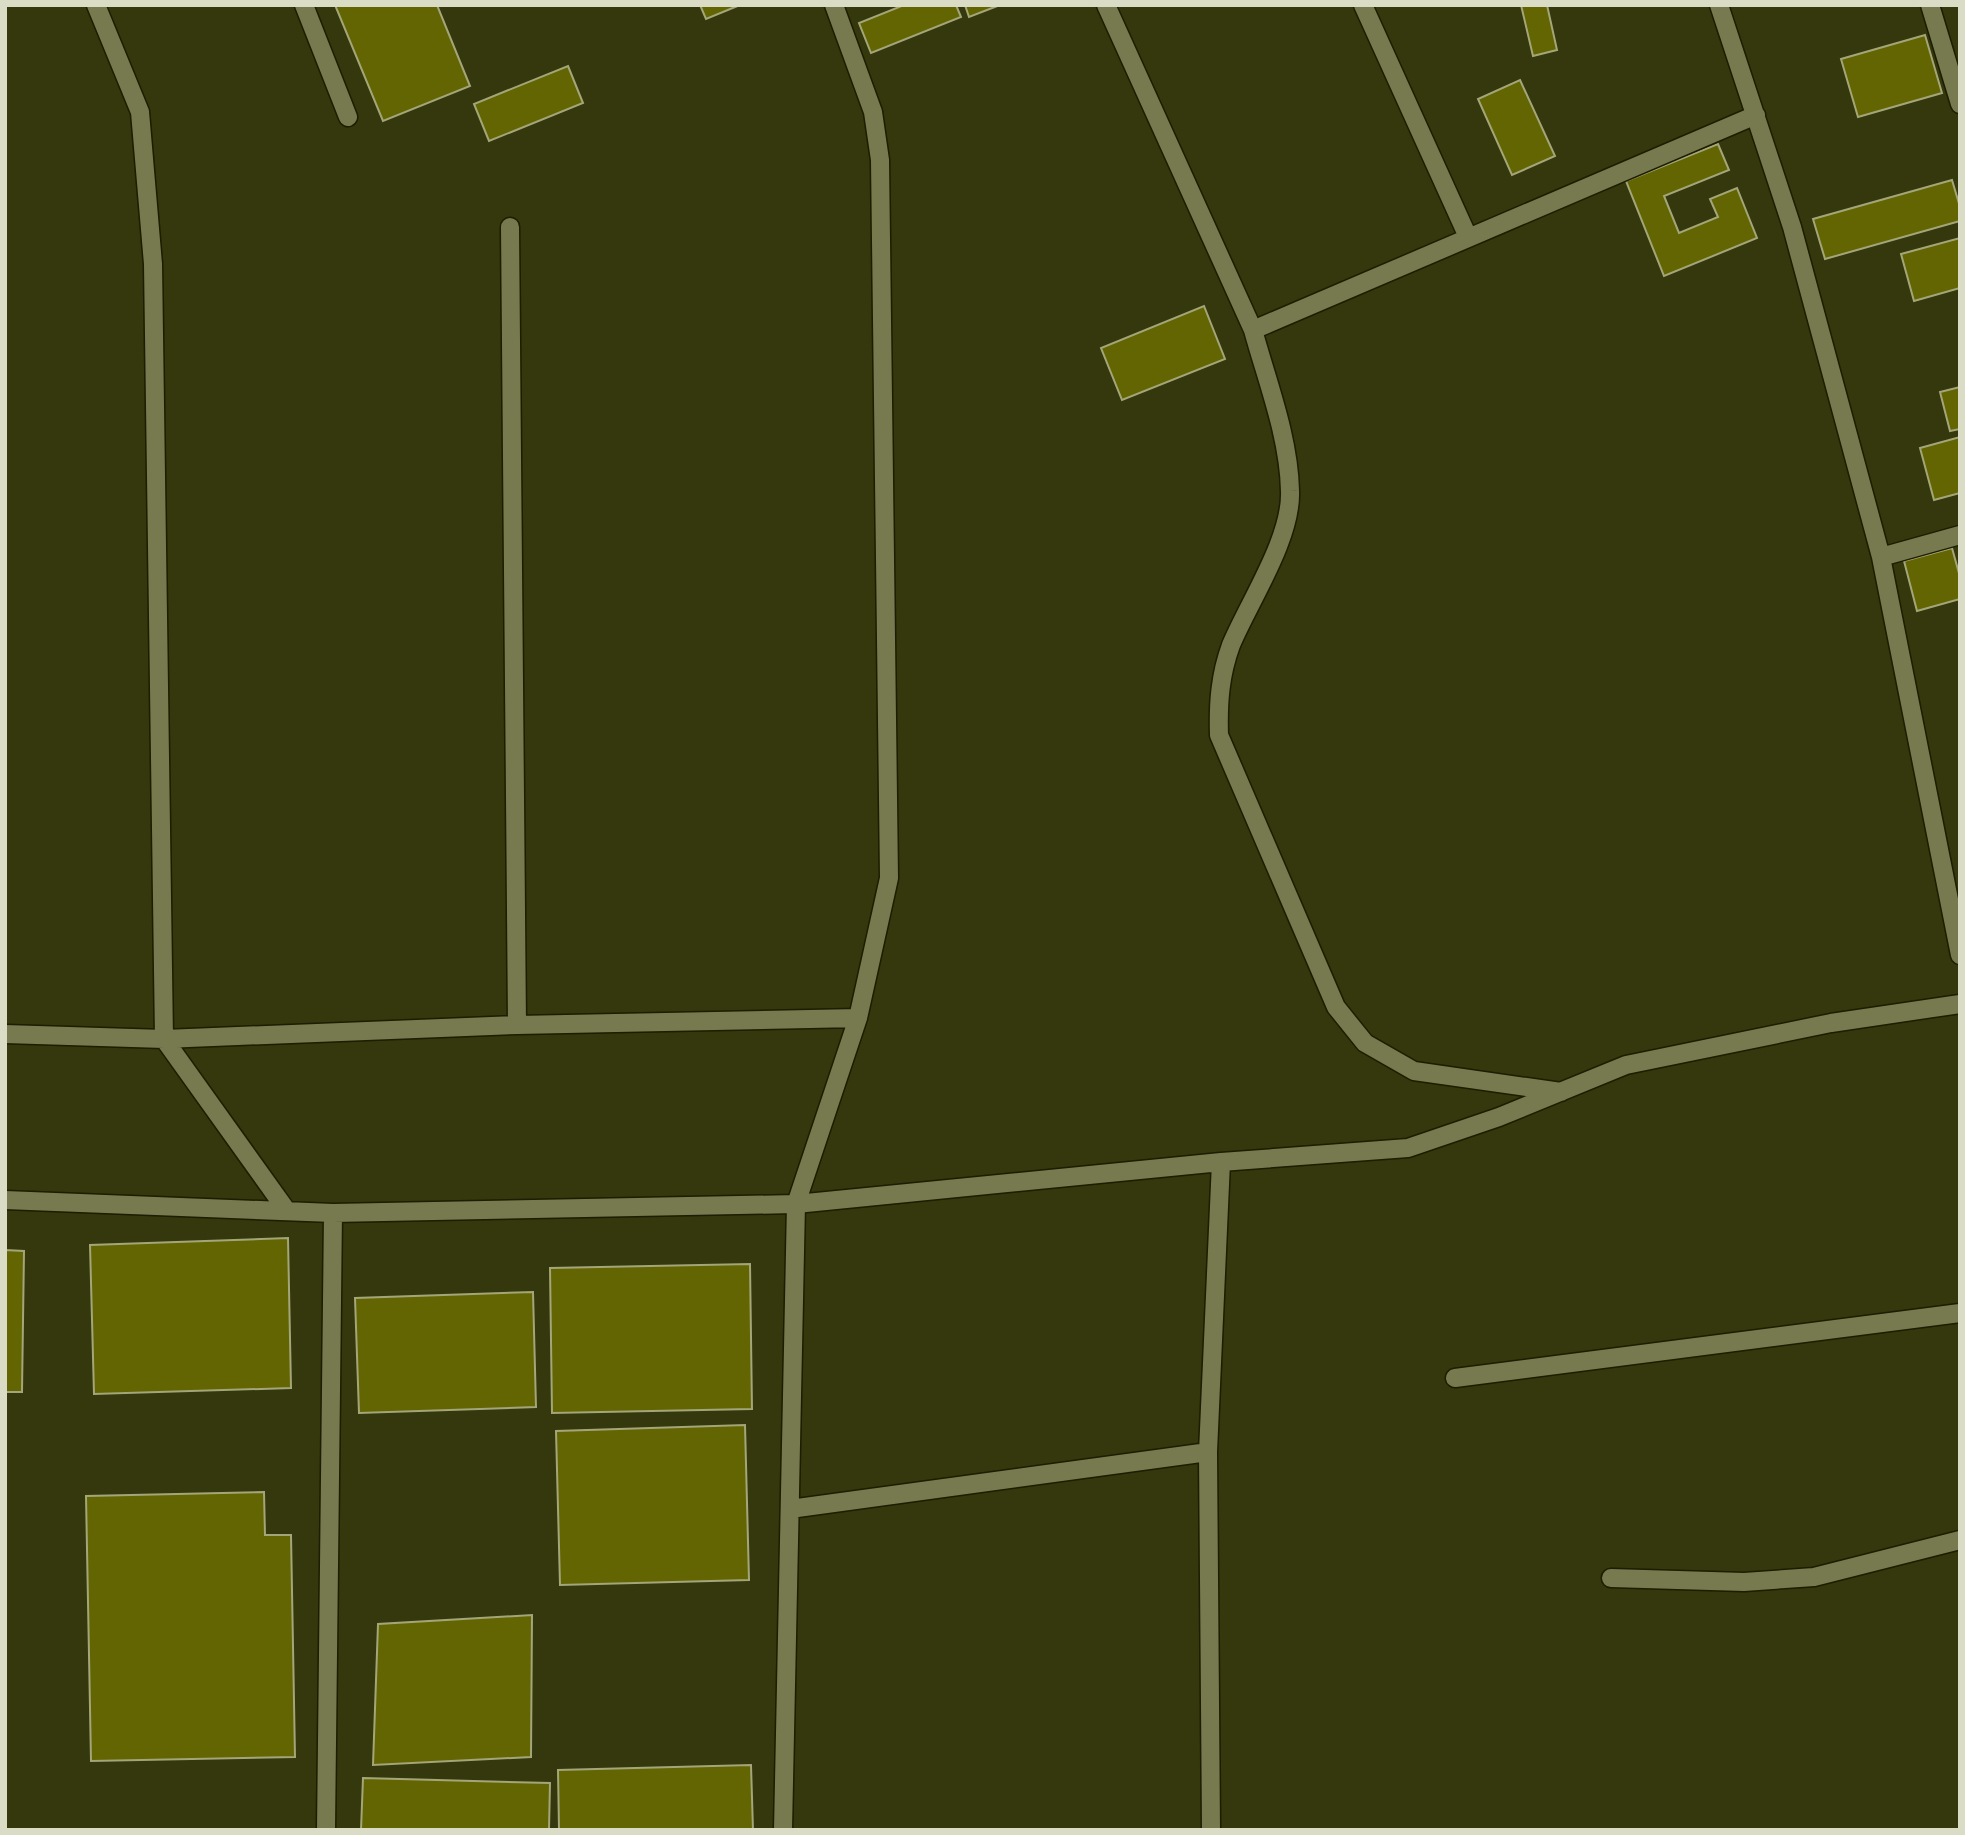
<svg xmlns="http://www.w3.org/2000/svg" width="1965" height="1835" font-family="Cabin,sans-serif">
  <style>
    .building { fill: #636502; stroke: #a3a679; stroke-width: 2 }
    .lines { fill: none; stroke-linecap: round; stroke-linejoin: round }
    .minor-casing { stroke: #1d1d00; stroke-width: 21 }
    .minor { stroke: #77794f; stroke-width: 18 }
  </style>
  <rect width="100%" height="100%" fill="#35370c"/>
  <!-- building -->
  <path class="building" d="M335,5H437L470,86L383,121Z
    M700,5H740L706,19Z
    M904,5H956L961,17L871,53L859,23Z
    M965,5H1000L969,17Z
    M1521,5H1547L1557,50L1533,56Z
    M1925,35L1942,93L1858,117L1841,59Z
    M568,66L583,103L489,141L474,104Z
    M1520,80L1555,156L1512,175L1478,99Z
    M1718,144L1729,170L1664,196L1679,233L1718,217L1710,199L1737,188L1757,238L1664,276L1626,181Z
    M1952,180L1960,207V221L1825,259L1813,219Z
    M1960,238V288L1914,301L1901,254Z
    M1204,306L1225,359L1122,400L1101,348Z
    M1960,387V429L1950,431L1940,392Z
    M1960,437V493L1934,500L1920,448Z
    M1952,548L1960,577V599L1917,611L1904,561Z
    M288,1238L291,1388L94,1394L90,1245Z
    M5,1250L24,1251L22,1392H5Z
    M750,1264L752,1409L552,1413L550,1268Z
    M533,1292L536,1407L359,1413L355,1298Z
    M745,1425L749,1580L560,1585L556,1431Z
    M264,1492L265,1535H291L295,1757L91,1761L86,1496Z
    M532,1615L531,1757L373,1765L378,1624Z
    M751,1765L753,1830H559L558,1770Z
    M363,1778L550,1783L549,1830H361Z"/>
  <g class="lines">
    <defs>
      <path id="minor" d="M304,5L348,117
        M1106,5L1253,330L1756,115
        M1363,5L1468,237
        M1719,5L1792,227L1881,557L1960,955
        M1930,5L1960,104
        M510,227L517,1025
        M1253,330C1267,381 1289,437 1290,491C1292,538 1249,602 1231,645C1220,675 1218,703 1219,735L1336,1007L1365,1043L1414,1071L1561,1092
        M1881,557L1960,535
        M5,1034L164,1039L153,264L140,112L96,5
        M164,1039L517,1025L858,1018
        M164,1039L287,1211
        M5,1200L333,1213L796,1204L1221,1162
        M1455,1378L1960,1313
        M790,1509L1208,1452
        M1611,1578L1744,1582L1814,1577L1960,1540
        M326,1830L333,1213
        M783,1830L796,1204L858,1018L889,878L880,160L873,112L834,5
        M1211,1830L1208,1452L1221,1162L1408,1148L1499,1117L1626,1065L1831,1023L1960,1004"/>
    </defs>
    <!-- minor casing -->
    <use href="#minor" class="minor-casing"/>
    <!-- minor -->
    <use href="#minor" class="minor"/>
  </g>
  <!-- border -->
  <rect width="1965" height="1835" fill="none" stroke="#dadcc5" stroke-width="14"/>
</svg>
